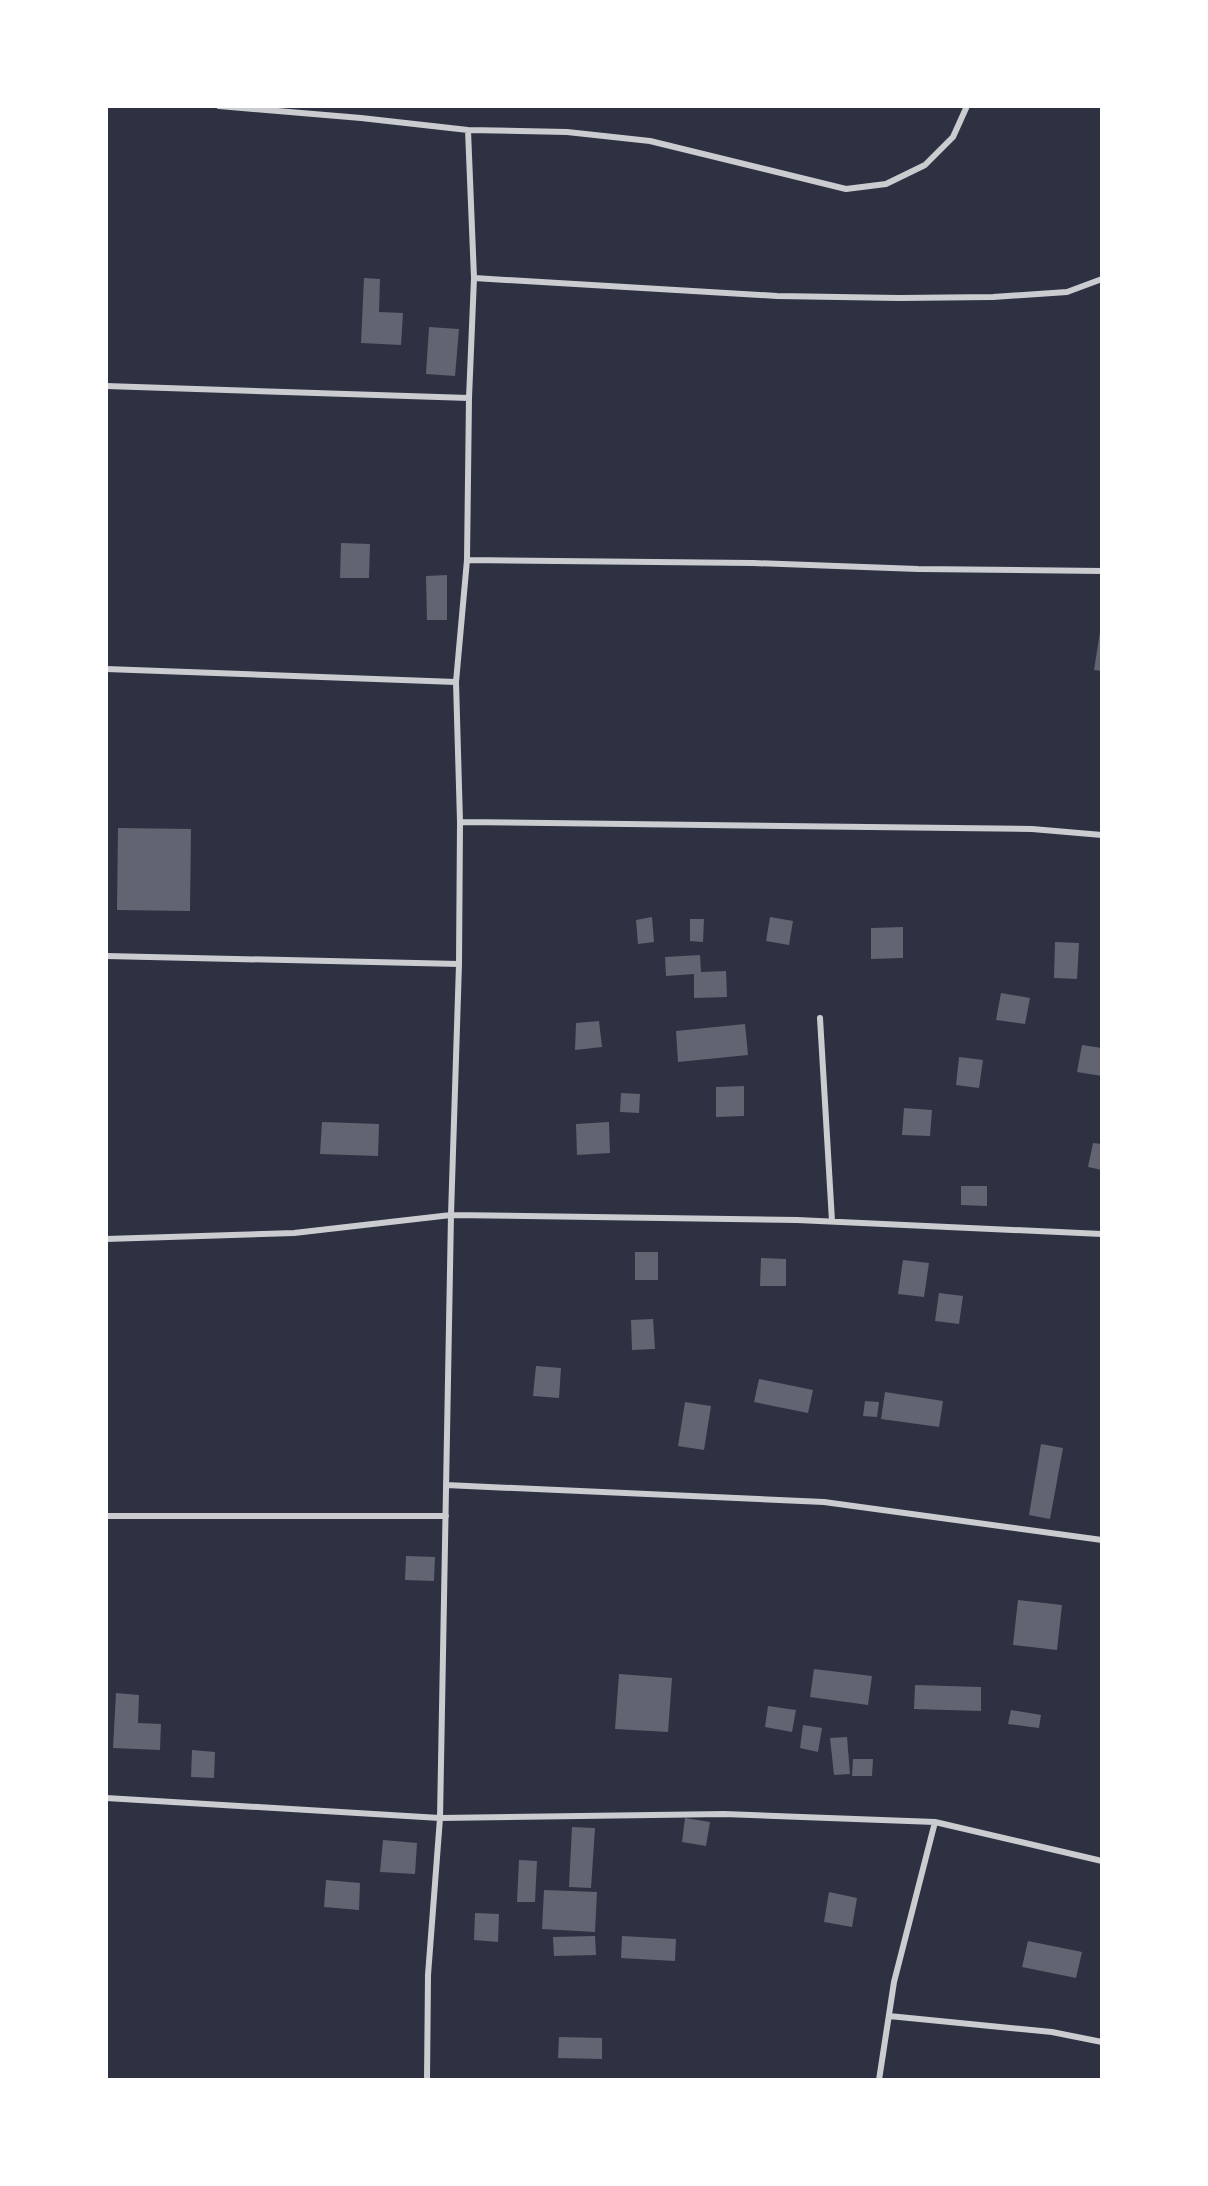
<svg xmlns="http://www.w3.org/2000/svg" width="1208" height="2186" font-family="Literata,serif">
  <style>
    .building { fill: #626471 }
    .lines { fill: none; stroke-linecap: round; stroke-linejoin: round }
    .minor { stroke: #caccd0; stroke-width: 6 }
  </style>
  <rect width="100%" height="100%" fill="#2d3142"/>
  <!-- building -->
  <path class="building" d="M364,278L380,279L379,312L403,313L401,345L361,343Z
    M429,327L459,329L455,376L426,374Z
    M341,543L370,544L369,578H340Z
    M447,575V620H427L426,576Z
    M1100,632H1102V671L1094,670Z
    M118,828L191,829L190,911L117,910Z
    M652,917L654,942L638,944L636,920Z
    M770,917L793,921L789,945L766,941Z
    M690,919H704L703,942L690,941Z
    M903,927V958L871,959V928Z
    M1055,942L1079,943L1077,979L1054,978Z
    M700,955L701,972L726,971L727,997L694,998V974L666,976L665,957Z
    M1001,993L1030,998L1025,1024L996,1020Z
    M599,1021L602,1047L575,1050L576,1023Z
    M745,1024L748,1055L678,1062L676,1031Z
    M1082,1045L1102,1048V1076L1077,1072Z
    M959,1057L983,1060L979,1088L956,1085Z
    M744,1086V1116L716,1117V1087Z
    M621,1093L640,1094L639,1113L620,1112Z
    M904,1108L932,1110L930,1136L902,1135Z
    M322,1122L379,1124L378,1156L320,1154Z
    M609,1122L610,1153L577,1155L576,1124Z
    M1093,1143L1102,1144V1170L1088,1167Z
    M961,1186H987V1206L961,1205Z
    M635,1252H658V1280H635Z
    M761,1258L786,1259V1286H760Z
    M903,1260L929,1263L924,1297L898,1294Z
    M939,1293L963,1296L959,1324L935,1321Z
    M653,1319L655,1349L632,1350L631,1320Z
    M536,1366L561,1368L559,1398L533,1396Z
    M759,1379L813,1390L808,1413L754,1402Z
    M885,1392L943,1401L939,1427L881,1419Z
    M865,1401L879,1402L877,1417L863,1416Z
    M685,1402L711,1406L704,1450L678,1446Z
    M1041,1444L1063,1448L1050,1519L1029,1515Z
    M406,1556L435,1557L434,1581L405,1580Z
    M1018,1600L1062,1605L1057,1650L1013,1645Z
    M814,1669L872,1676L868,1705L810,1697Z
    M619,1674L672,1678L668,1732L615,1729Z
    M915,1685L981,1687V1711L914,1709Z
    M116,1693L139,1695L138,1723L161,1724L160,1750L113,1748Z
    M768,1706L796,1710L792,1732L765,1727Z
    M1011,1710L1041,1715L1039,1728L1008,1724Z
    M803,1725L822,1728L818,1752L800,1748Z
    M847,1737L850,1774L834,1775L830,1738Z
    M192,1750L215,1752L214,1778L191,1777Z
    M853,1759H873L872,1776H852Z
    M685,1818L710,1822L706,1846L682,1842Z
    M572,1827L595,1828L591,1888L569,1887Z
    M383,1840L417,1843L415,1874L380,1872Z
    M519,1860L537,1861L535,1902H517Z
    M326,1880L360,1883L359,1910L324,1907Z
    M544,1890L597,1892L595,1932L542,1929Z
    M829,1892L857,1898L852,1927L824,1922Z
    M475,1913L499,1914L498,1942L474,1940Z
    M595,1936L596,1955L554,1956L553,1937Z
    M622,1936L676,1939L675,1961L621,1958Z
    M1028,1941L1082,1952L1076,1978L1022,1967Z
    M559,2037L602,2038V2059L558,2058Z"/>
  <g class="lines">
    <!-- minor -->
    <path class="minor" d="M219,106L361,118L468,130L567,132L650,141L846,189L886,184L925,165L953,137L967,106
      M474,278L777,296L899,298L993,297L1067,292L1102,279
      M106,386L469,398
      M467,560L753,563L918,569L1102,571
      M106,669L456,682
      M460,822L1032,829L1102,835
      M106,956L459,964
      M820,1018L832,1221
      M106,1239L294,1233L451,1215L797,1220L1102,1234
      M446,1485L824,1502L1102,1540
      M106,1516H446
      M106,1798L440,1818L724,1814L935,1822L1102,1861
      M889,2016L1052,2032L1102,2042
      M427,2080L428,1975L440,1818L451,1215L459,964L460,822L456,682L467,560L469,398L474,278L468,130
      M879,2080L894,1982L935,1822"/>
  </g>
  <!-- border -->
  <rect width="1208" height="2186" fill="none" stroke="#ffffff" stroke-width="216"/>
</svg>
